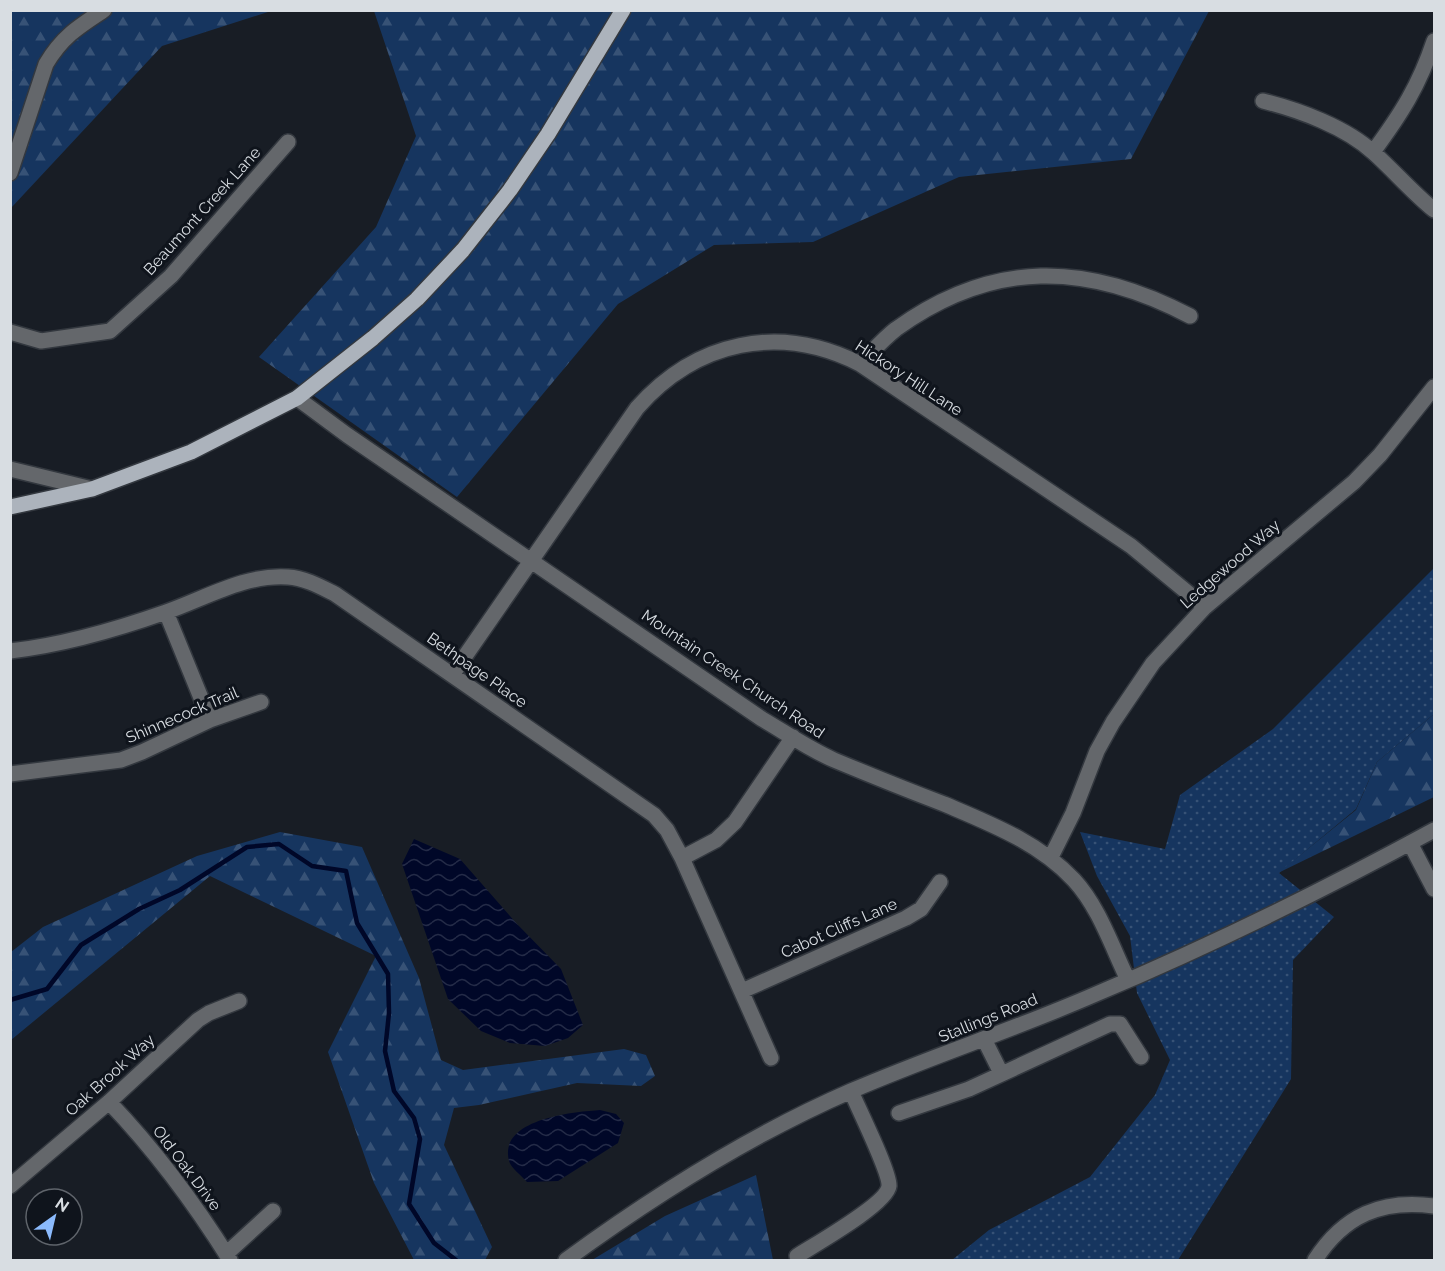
<svg xmlns="http://www.w3.org/2000/svg" width="1445" height="1271" font-family="Raleway,sans-serif">
  <style>
    .grass { fill: url(#grass-dots) }
    .forest { fill: url(#forest-firs) }
    .water { fill: url(#water-waves) }
    .lines { fill: none; stroke-linecap: round; stroke-linejoin: round }
    .stream { stroke: #000728; stroke-width: 4.5 }
    .minor-casing { stroke: #33383f; stroke-width: 18 }
    .major-casing { stroke: #33383f; stroke-width: 18 }
    .minor { stroke: #64676b; stroke-width: 15 }
    .major { stroke: #acb3bc; stroke-width: 15 }
    .labels { text-anchor: middle; dominant-baseline: central; stroke-width: 6; stroke-linejoin: round; paint-order: stroke }
    .street-label { font-size: 16px; fill: #d8dde2; stroke: #0f141c }
  </style>
  <defs>
    <pattern id="grass-dots" width="8" height="8" patternUnits="userSpaceOnUse" patternTransform="scale(1.5)"><rect width="8" height="8" fill="#16355f"/><path d="M2 2h.1M6 6h.1" fill="none" stroke="#375276" stroke-width="1.8" stroke-linecap="round"/></pattern>
    <pattern id="forest-firs" width="22" height="20" patternUnits="userSpaceOnUse" patternTransform="scale(1.5)"><rect width="22" height="20" fill="#16355f"/><path d="M5 1l3.5 6h-7zM16 11l3.5 6h-7z" fill="#375276"/></pattern>
    <pattern id="water-waves" width="16" height="10" patternUnits="userSpaceOnUse" patternTransform="scale(1.5)"><rect width="16" height="10" fill="#000728"/><path d="M0 5q4-4 8 0t8 0" fill="none" stroke="#242b47"/></pattern>
  </defs>
  <rect width="100%" height="100%" fill="#181d25"/>
  <!-- grass -->
  <path class="grass" d="M1434,568V714L1377,762L1356,809L1279,873L1334,917L1293,960L1291,1079L1178,1260H952L989,1230L1090,1177L1155,1095L1170,1060L1137,993L1130,936L1097,876L1080,832L1165,849L1180,795L1273,729Z"/>
  <!-- forest -->
  <path class="forest" d="M11,11H271L162,46L11,208Z
    M374,11H1209L1131,159L959,177L813,242L714,245L618,304L457,497L259,357L376,227L416,136Z
    M1434,714V797L1278,873L1356,810L1377,762Z
    M280,832L362,847L419,978L441,1060L463,1070L624,1049L646,1055L655,1076L641,1086L577,1083L479,1105L454,1108L444,1145L492,1247L485,1260H414L374,1183L328,1052L376,956L210,876L11,1040V952L43,927L197,856Z
    M756,1175L773,1260H592L665,1216Z"/>
  <!-- water -->
  <path class="water" d="M414,839L460,859L517,924L561,969L583,1025L568,1038L545,1046L510,1043L481,1031L448,999L402,864Z
    M600,1110L616,1114L624,1123L618,1143L558,1181L527,1182C522,1176 511,1168 509,1161C498,1119 573,1112 600,1110Z"/>
  <g class="lines">
    <!-- stream -->
    <path class="stream" d="M10,1000L47,989L81,945L139,909L180,890L247,847L279,844L312,866L346,871L357,923L388,974L389,1013L385,1051L394,1091L414,1118L420,1139L409,1204L434,1243L456,1260"/>
    <defs>
      <path id="minor" d="M1263,101C1299,110 1346,127 1374,153C1395,172 1413,193 1434,210
        M1373,152C1401,114 1419,86 1434,41
        M10,173L46,64C62,37 78,27 104,10
        M10,332L41,341L110,331L171,276L288,142
        M860,364C871,353 883,339 896,329C993,259 1087,262 1190,316
        M297,398L347,435L762,719C786,733 809,749 834,760C870,775 907,790 944,804C991,824 1038,842 1074,880C1099,907 1112,947 1128,980
        M10,469L92,489
        M166,612L210,720
        M10,651C64,645 115,630 166,612C206,598 245,574 288,577C305,578 321,587 335,594L654,815L667,830L682,858L771,1058
        M452,675L637,408C696,341 779,323 860,364L1131,546L1205,607
        M10,774L121,760L142,752L210,720L261,702
        M1410,843L1434,889
        M1051,857L1073,813L1097,751L1113,722L1153,663L1205,607L1354,482L1380,455L1434,387
        M682,858L716,840L735,822L793,737
        M742,991L906,918L921,909L940,882
        M984,1039L1001,1073
        M109,1102C155,1150 195,1204 230,1260
        M899,1113L969,1089L1110,1024H1120L1141,1057
        M10,1186L109,1102L198,1020L209,1013L239,1001
        M226,1254L273,1211
        M797,1256C814,1245 887,1204 889,1186C890,1172 858,1108 851,1091
        M566,1260C655,1195 750,1135 851,1091C932,1056 1016,1029 1096,994C1212,945 1324,890 1434,830
        M1315,1260C1344,1215 1382,1199 1434,1206"/>
      <path id="major" d="M10,507L92,489L191,452L297,398L373,338L417,299L463,250L510,190L548,134L623,10"/>
    </defs>
    <!-- minor casing -->
    <use href="#minor" class="minor-casing"/>
    <!-- major casing -->
    <use href="#major" class="major-casing"/>
    <!-- minor -->
    <use href="#minor" class="minor"/>
    <!-- major -->
    <use href="#major" class="major"/>
  </g>
  <g class="labels">
    <!-- street labels -->
    <g class="street-label">
      <text transform="translate(202 211) rotate(-48)">Beaumont Creek Lane</text>
      <text transform="translate(909 378) rotate(33)">Hickory Hill Lane</text>
      <text transform="translate(1230 564) rotate(-41)">Ledgewood Way</text>
      <text transform="translate(477 670) rotate(35)">Bethpage Place</text>
      <text transform="translate(733 674) rotate(34)">Mountain Creek Church Road</text>
      <text transform="translate(182 715) rotate(-23)">Shinnecock Trail</text>
      <text transform="translate(839 928) rotate(-24)">Cabot Cliffs Lane</text>
      <text transform="translate(988 1018) rotate(-22)">Stallings Road</text>
      <text transform="translate(110 1075) rotate(-42)">Oak Brook Way</text>
      <text transform="translate(187 1168) rotate(53)">Old Oak Drive</text>
    </g>
  </g>
  <!-- border -->
  <rect width="1445" height="1271" fill="none" stroke="#d8dde2" stroke-width="24"/>
  <!-- north arrow -->
  <g transform="translate(54 1217) rotate(34)"><circle r="28" fill="#0f141c" stroke="#5f646b" stroke-width="1.5"/>
  <path d="M0-4.5L10 22L0 15L-10 22Z" fill="#8bbafc"/>
  <text y="-9" font-size="16" font-weight="bold" text-anchor="middle" fill="#d8dde2">N</text>
  </g>
</svg>
